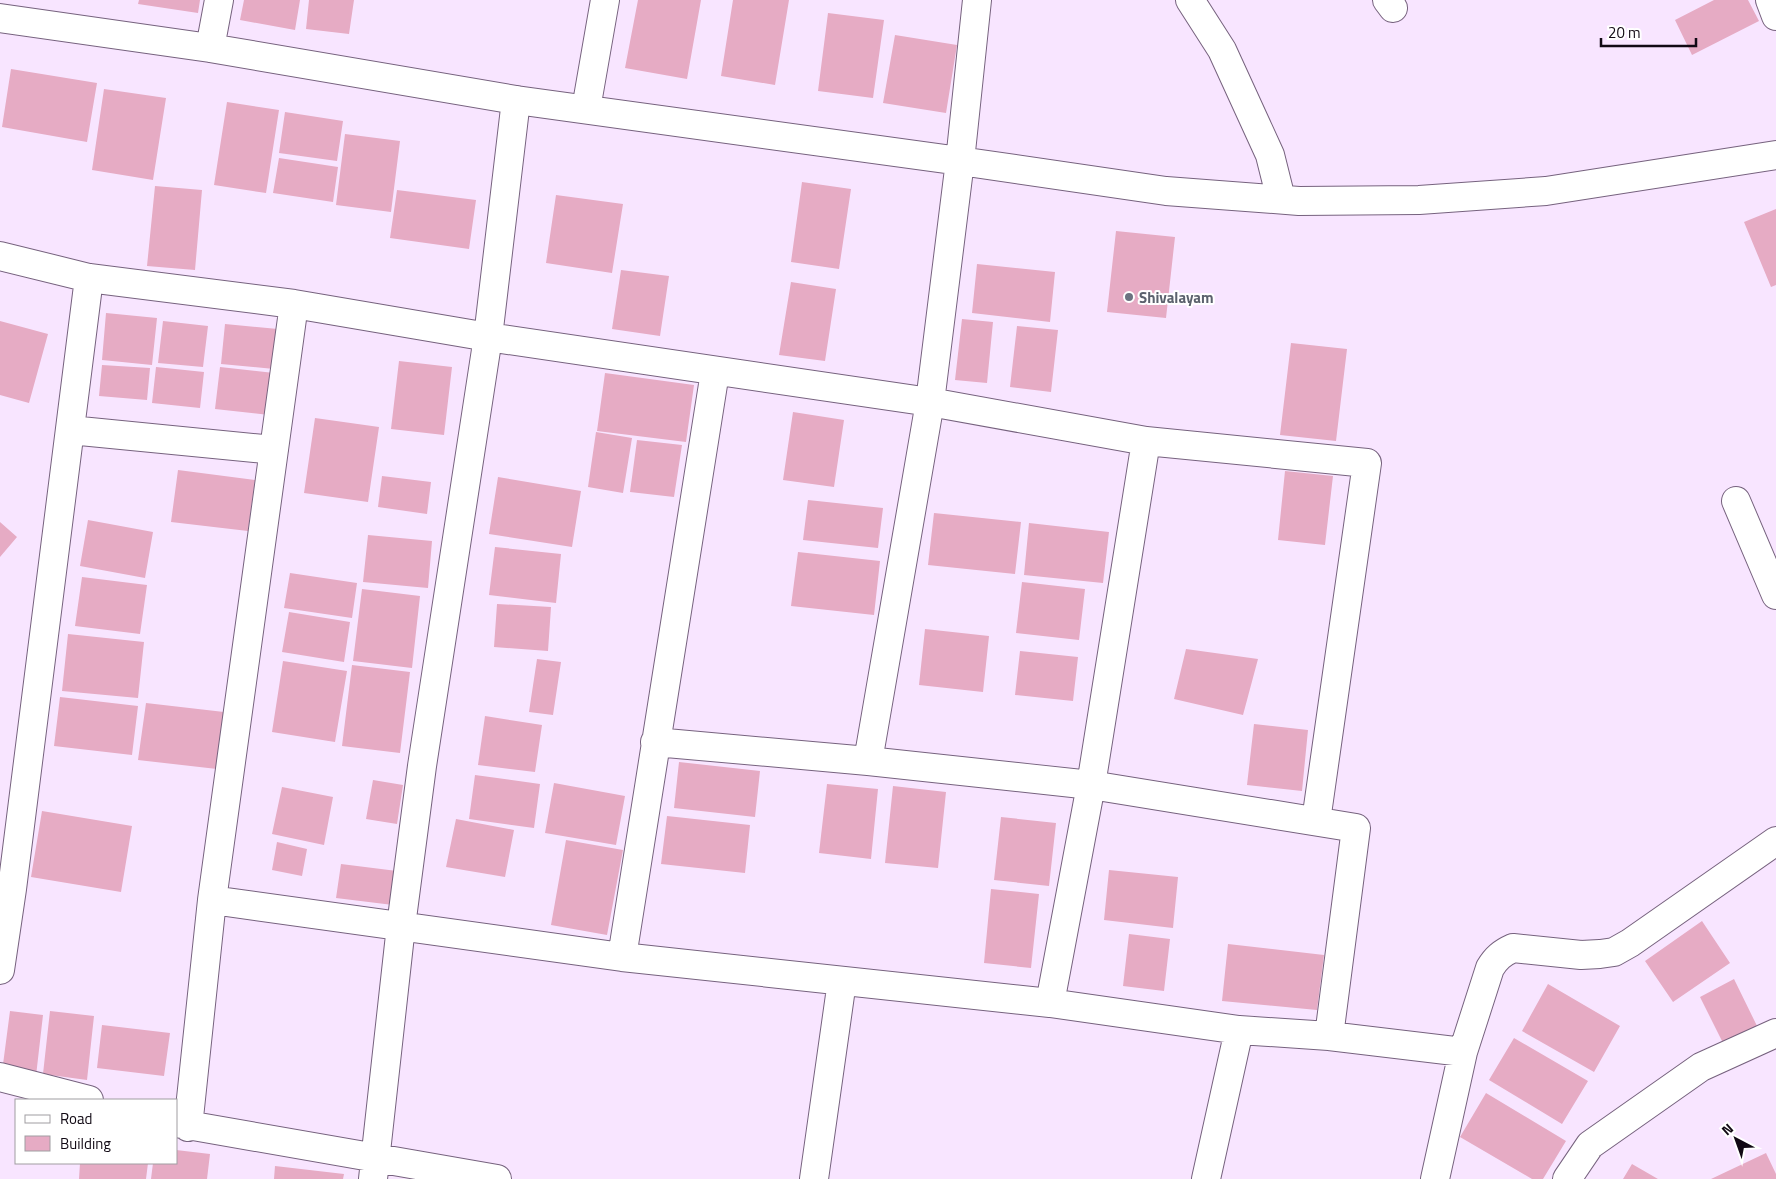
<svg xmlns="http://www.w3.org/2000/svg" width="1776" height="1179" font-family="'Titillium Web',sans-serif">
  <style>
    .building { fill: #e6abc4 }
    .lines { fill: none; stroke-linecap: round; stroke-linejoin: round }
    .minor-casing { stroke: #76627e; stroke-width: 30 }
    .minor { stroke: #fff; stroke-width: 28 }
    .worship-dot { fill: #6b7280; stroke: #fff; stroke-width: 2 }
    .labels { text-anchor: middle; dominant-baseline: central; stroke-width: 4; stroke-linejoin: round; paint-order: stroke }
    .worship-label { font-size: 15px; font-weight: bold; fill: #5b616d; stroke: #fff; text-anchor: start }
  </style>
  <rect width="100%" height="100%" fill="#f8e5ff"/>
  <!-- building -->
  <path class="building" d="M139,0H200L198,13L138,4Z
    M244,0H300L295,30L240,20Z
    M309,0H354L349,34L306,29Z
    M638,0H701L687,79L625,68Z
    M733,0H789L775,85L721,76Z
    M1714,0H1748L1759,21L1692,55L1675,20Z
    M828,13L884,20L873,98L818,91Z
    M895,35L957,45L946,113L883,103Z
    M11,69L97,83L87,142L2,127Z
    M104,89L166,98L153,180L92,170Z
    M227,102L279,110L266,193L214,185Z
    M285,112L343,121L337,161L279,153Z
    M345,134L400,141L391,212L336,205Z
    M279,158L338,167L333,202L273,193Z
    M802,182L851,189L839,269L791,262Z
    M155,186L202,190L195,270L147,266Z
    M397,190L476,200L469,249L390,238Z
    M556,195L623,204L612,273L546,263Z
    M1776,209V285L1771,287L1744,222Z
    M1116,231L1175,237L1166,318L1107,312Z
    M977,264L1055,272L1050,322L972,313Z
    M621,270L669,276L660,336L612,329Z
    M791,282L836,289L825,361L779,355Z
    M106,313L157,318L152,365L102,360Z
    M962,319L993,322L987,383L955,380Z
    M0,321L48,334L29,403L0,395Z
    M163,321L208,326L203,367L158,363Z
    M225,324L278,329L274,369L221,364Z
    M1017,326L1058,330L1051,392L1010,387Z
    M1291,343L1347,349L1336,441L1280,435Z
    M399,361L452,367L444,435L391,429Z
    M102,365L150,368L147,400L99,396Z
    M156,367L204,372L200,408L152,403Z
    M220,367L274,373L269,415L215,409Z
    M605,373L694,385L686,442L597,431Z
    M793,412L844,420L834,487L783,480Z
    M315,418L379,427L368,502L304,493Z
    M596,432L632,438L623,493L588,487Z
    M637,440L682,445L674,497L630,492Z
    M178,470L255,480L248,531L171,522Z
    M1285,471L1333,476L1325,545L1278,540Z
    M382,476L431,482L427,514L378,507Z
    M498,477L581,491L572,547L489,534Z
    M808,500L883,508L878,548L803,540Z
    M934,513L1021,522L1015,574L928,565Z
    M88,520L153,532L145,578L80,566Z
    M0,522L17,537L0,557Z
    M1029,523L1109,532L1103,583L1024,575Z
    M368,535L432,541L428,588L363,582Z
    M495,547L561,554L556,603L489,595Z
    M798,552L880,561L874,615L791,606Z
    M290,573L357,583L352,618L284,608Z
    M82,577L147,585L140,634L75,626Z
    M1022,582L1085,589L1079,640L1016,633Z
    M362,589L420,596L412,668L353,661Z
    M497,604L551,607L548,651L494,647Z
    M289,612L350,622L344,662L282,652Z
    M925,629L989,636L983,692L919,685Z
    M68,634L144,642L138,698L62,691Z
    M1186,649L1258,659L1243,715L1174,699Z
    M1020,651L1078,657L1073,701L1015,695Z
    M537,659L561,662L553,715L529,712Z
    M283,661L347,671L335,742L272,732Z
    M352,665L410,672L400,753L342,746Z
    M60,697L138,706L132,755L54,746Z
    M146,703L224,712L217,769L138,760Z
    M485,716L542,725L535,772L478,765Z
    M1254,724L1308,730L1302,791L1247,785Z
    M679,762L760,771L755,817L674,808Z
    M475,775L540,784L534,828L469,819Z
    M373,780L403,785L397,824L366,819Z
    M554,783L625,796L616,845L545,833Z
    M827,784L878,789L871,859L819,853Z
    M893,786L946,792L938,868L885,863Z
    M282,787L333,797L324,845L272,834Z
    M42,811L132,826L121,892L31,877Z
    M667,816L750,825L745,873L661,864Z
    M1001,817L1056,823L1049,886L994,880Z
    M456,819L514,830L505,877L446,867Z
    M566,840L623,850L607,935L551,925Z
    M277,842L307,849L302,876L272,870Z
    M341,864L397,871L393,905L336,898Z
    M1109,870L1178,877L1173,928L1104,920Z
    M991,889L1039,894L1031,968L984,963Z
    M1702,921L1730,963L1673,1002L1645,961Z
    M1129,934L1170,939L1164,991L1123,986Z
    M1228,944L1324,955L1317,1010L1222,1001Z
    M1734,979L1758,1028L1724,1045L1700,997Z
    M1548,984L1620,1026L1594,1072L1522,1031Z
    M10,1011L43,1015L36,1076L2,1072Z
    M50,1011L94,1016L87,1080L43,1074Z
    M102,1025L170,1033L164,1076L97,1068Z
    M1514,1038L1588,1081L1562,1124L1489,1080Z
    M1486,1093L1566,1141L1543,1179H1532L1460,1137Z
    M176,1150L210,1154L207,1179H151L153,1163H176Z
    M1766,1153L1776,1174V1179H1711Z
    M80,1163H148L146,1179H79Z
    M1632,1164L1658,1179H1623Z
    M275,1166L344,1174L343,1179H274Z"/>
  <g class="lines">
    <defs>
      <path id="minor" d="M1190,0L1222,50L1270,155L1281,199
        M1387,0L1393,8
        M1770,0L1776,16
        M0,18L210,48L516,100L960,161L1166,191L1299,201L1419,200L1546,191L1776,155
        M210,48L219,0
        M586,109L605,0
        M0,256L89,278L294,304L488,337L930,402L1146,441L1367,463L1316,821
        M70,430L274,450
        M1736,501L1776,595
        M655,742L868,761L1091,785L1356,828L1329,1036
        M868,761L930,402L960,161L977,0
        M0,887L12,889L89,278
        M212,900L622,957L1050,1003L1239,1030L1329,1036L1463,1052
        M622,957L715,372
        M0,970L12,889
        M1050,1003L1091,785L1146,441
        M0,1077L89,1100
        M176,1123L497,1179
        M188,1127L212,900L294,304
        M373,1179L401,926L422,766L488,337L516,100
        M814,1179L842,981
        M1206,1179L1239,1030
        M1435,1179L1463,1052L1490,968C1496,958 1502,953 1513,948L1581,955L1600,954L1614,952L1630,943L1776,841
        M1567,1179L1590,1145L1701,1067L1776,1033"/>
    </defs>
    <!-- minor casing -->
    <use href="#minor" class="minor-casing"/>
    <!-- minor -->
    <use href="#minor" class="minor"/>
  </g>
  <!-- markers -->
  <circle class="worship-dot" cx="1129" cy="297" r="5"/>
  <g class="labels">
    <!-- worship labels -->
    <g class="worship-label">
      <text x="1139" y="297">Shivalayam</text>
    </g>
  </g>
  <!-- legend -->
  <rect x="15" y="1099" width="162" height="65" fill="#ffffff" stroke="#a09da1"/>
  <rect x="25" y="1115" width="25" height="8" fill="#ffffff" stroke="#a09da1"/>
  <text x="60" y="1124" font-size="15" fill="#110914">Road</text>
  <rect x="25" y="1136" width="25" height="15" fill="#e6abc4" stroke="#a09da1"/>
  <text x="60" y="1149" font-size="15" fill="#110914">Building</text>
  <!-- north arrow -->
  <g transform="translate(1736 1139) rotate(319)" stroke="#ffffff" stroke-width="4" paint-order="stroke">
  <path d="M0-4L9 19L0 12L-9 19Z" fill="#110914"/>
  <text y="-8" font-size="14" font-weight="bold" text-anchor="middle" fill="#110914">N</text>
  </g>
  <!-- scale -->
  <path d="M1601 38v8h95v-8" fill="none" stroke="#110914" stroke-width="2.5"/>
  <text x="1608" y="38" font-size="15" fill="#110914" stroke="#ffffff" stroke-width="4" paint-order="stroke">20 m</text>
</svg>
